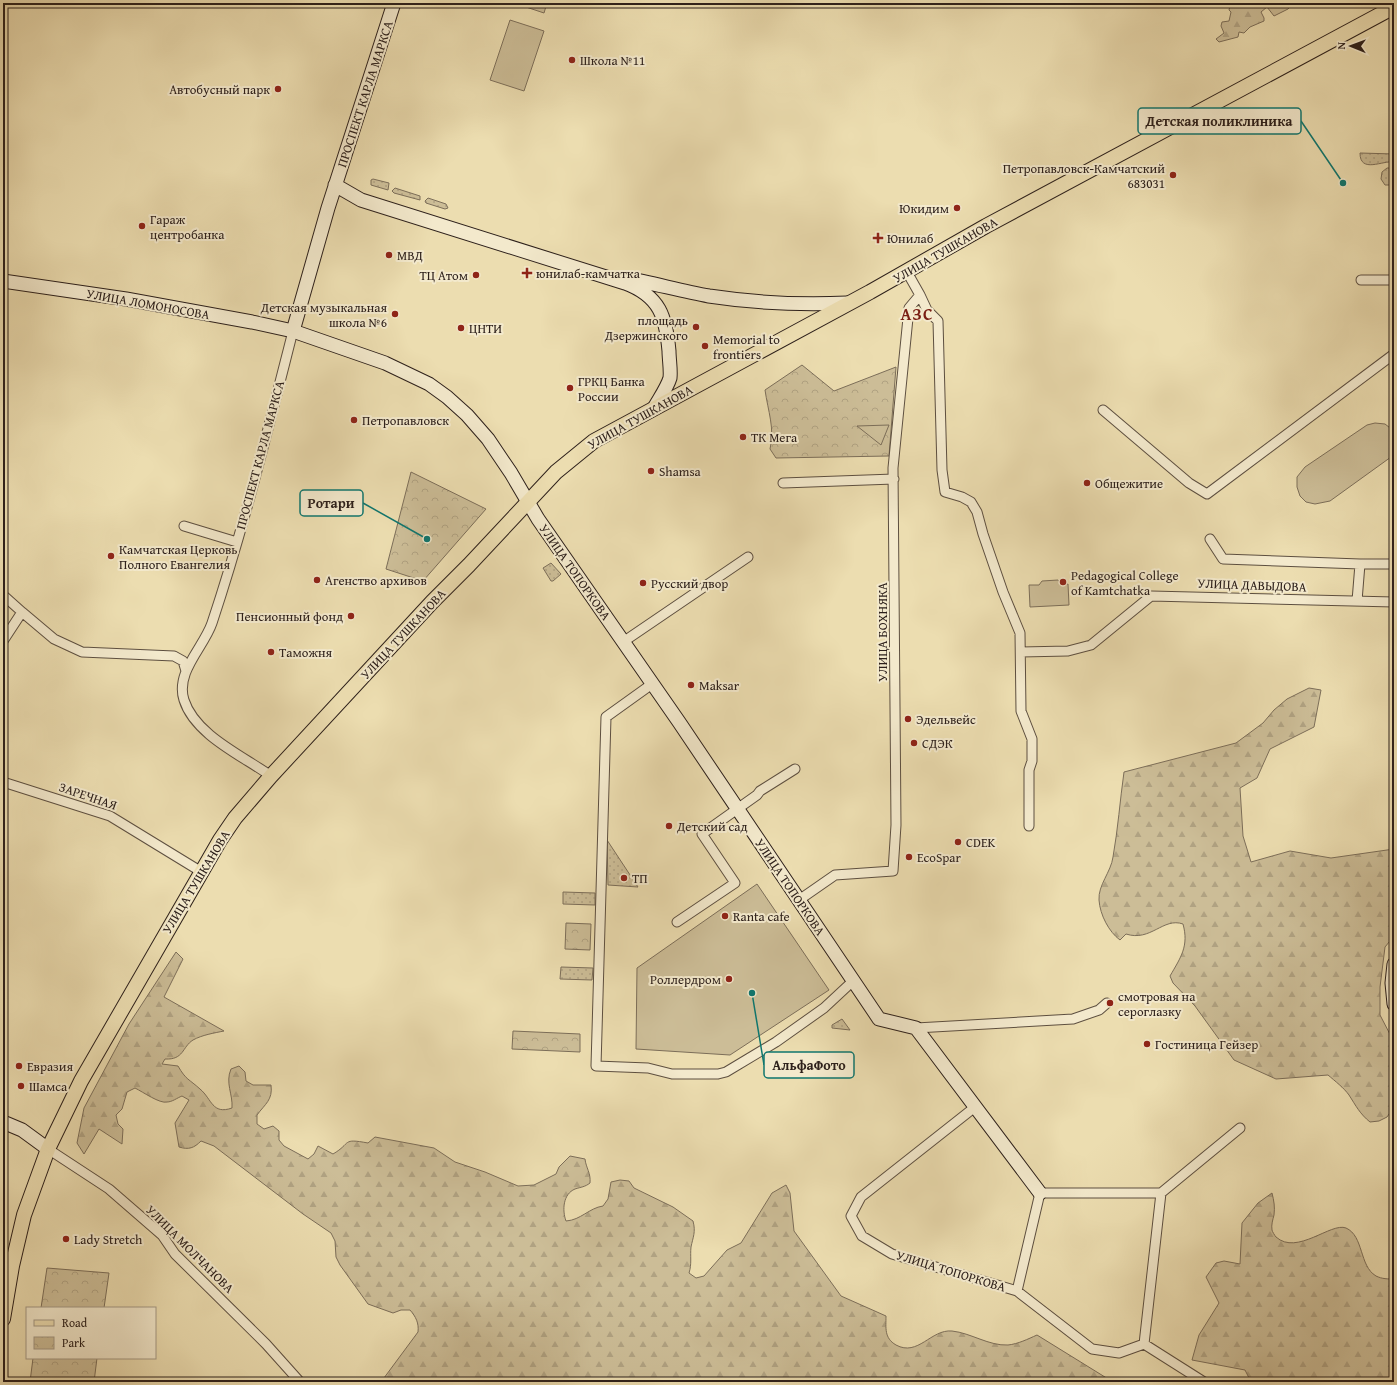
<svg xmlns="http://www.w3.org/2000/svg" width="1397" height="1385" font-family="'Gentium Book Plus',serif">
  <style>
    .grass { fill: url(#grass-dots); stroke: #7c6e59 }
    .forest { fill: url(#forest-firs); stroke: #7c6e59 }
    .park { fill: url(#park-crowns); stroke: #7c6e59 }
    .garden { fill: #ccbd97; stroke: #7c6e59 }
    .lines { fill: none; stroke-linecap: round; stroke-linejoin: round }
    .street-casing { stroke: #5d4f40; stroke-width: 11 }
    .secondary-casing { stroke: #2d201b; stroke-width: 15 }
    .primary-casing { stroke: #2d201b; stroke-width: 16 }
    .street { stroke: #f3e9cc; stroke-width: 9 }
    .secondary { stroke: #f3e9cc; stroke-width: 13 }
    .primary { stroke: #ecddb0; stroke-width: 14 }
    .poi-dot { fill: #8f2418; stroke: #f3e9cc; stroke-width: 1.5 }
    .labels { text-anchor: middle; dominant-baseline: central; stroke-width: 4; stroke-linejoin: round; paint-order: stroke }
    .poi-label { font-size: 13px; fill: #2d201b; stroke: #f3e9cc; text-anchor: start }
    .street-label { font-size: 13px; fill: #2d201b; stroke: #f3e9cc }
    .district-label { font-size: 17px; font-weight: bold; letter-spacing: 1px; fill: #7a1f14; stroke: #f3e9cc }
    .leader { fill: none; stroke: #0f766e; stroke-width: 1.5 }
    .callout-dot { fill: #0f766e; stroke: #f3e9cc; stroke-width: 1.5 }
    .callout { fill: #f3e9cc; stroke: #0f766e; stroke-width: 1.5 }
    .callout-label { font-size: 14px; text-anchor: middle; font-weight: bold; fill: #2d201b }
  </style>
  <defs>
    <pattern id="grass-dots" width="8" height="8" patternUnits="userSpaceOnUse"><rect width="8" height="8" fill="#ccbd97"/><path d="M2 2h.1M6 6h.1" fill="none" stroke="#b0a282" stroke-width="1.8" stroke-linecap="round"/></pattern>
    <pattern id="forest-firs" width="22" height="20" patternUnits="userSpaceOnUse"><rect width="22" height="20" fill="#ccbd97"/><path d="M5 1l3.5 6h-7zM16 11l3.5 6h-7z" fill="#b0a282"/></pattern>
    <pattern id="park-crowns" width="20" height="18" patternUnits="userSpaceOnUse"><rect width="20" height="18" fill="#ccbd97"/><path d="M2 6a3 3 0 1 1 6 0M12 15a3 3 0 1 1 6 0" fill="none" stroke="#b0a282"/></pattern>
  </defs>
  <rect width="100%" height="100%" fill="#ecddb0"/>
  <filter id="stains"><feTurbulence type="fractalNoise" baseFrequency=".005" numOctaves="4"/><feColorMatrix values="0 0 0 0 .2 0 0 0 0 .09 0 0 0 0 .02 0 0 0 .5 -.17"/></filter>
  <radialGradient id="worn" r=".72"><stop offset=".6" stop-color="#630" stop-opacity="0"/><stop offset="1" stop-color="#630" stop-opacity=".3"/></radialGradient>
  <!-- grass -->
  <path class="grass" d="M1360,153L1394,154V162C1383,160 1360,174 1360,153Z
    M1387,168H1394V185H1385L1381,179L1382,172Z
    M373,179L389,183L388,190L371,185V180Z
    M395,188L420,196V200L394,193L392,191Z
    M428,198L446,204L448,208L445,209L426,203L425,201Z
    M551,563L561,574L553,581H551L543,568Z
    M607,840L638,887L608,885Z
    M563,892L595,893V905L563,904Z
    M561,967L593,968L592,980L560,979Z
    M842,1019L850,1030L832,1028V1025Z"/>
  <!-- forest -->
  <path class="forest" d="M1235,3H1294L1288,9L1274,16L1267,7L1261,12L1264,18V21L1250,27L1244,33L1239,32L1238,37L1219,42L1216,39L1224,33L1221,26L1222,22L1229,21L1231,12L1229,10L1230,6Z
    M1309,688L1321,690L1314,727L1270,749L1257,778L1240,788L1243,836L1251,862L1290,851L1331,858L1394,849V936L1385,947L1380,987V1015L1394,1042V1107L1387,1117L1379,1121L1370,1122C1360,1114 1356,1106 1349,1095C1344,1088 1335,1081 1328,1075L1276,1079L1234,1060L1195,1006L1173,983L1170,976C1181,957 1189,946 1183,924C1163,917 1151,942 1126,934L1120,940C1109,932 1100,915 1099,900C1098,885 1111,872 1113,857C1118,829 1120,800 1124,772L1236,743L1263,723L1274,710L1287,699Z
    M176,952L183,959L164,997L224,1031C214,1033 202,1035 193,1040C182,1047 184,1060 165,1059L162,1064L178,1066C186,1080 189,1079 200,1089C212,1099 212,1115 232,1108C233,1094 225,1083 231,1069L239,1066L245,1072L246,1081L253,1085H271C273,1100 265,1104 257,1115V1124L264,1129L273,1126L279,1131V1140L284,1146L308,1159L314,1154L318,1146L333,1154C352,1143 341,1138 368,1143L375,1137L434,1148L455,1162L485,1172L518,1186L534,1185L556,1174L559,1167L570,1156L585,1159C586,1168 591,1173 590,1183C585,1187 581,1187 575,1189C563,1194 562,1210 566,1221C581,1220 589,1208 603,1206L608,1199L611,1182L620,1180L629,1181L634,1188L673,1207L693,1221C696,1232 693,1237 691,1247C690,1256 692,1264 689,1273L696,1278L704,1276L727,1250L741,1243L772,1193L786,1185L790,1193L794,1231L841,1296L886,1316C886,1328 884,1338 896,1345C918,1357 931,1329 952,1331C971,1333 989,1346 1008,1345C1018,1344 1028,1339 1037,1335L1113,1382H381L418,1332C419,1323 416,1317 410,1310H401L393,1313L368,1304L340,1265L336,1257L335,1241L331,1233L303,1214L214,1146L201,1141C194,1148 189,1150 179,1147L175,1123L189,1100L182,1096C177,1098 172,1102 167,1102C160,1104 143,1092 135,1088L127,1092L122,1109L116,1115L118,1124L123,1129L122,1144L99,1129L84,1154L77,1143L84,1108L129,1024Z
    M1272,1193C1274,1201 1275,1207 1274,1215C1273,1219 1271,1225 1272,1230C1272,1231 1275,1236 1276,1237C1297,1256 1331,1222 1346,1228C1364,1236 1359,1266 1376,1276C1382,1279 1388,1279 1394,1279V1382H1251L1245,1370L1192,1360L1199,1335L1219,1303L1206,1277L1216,1263L1224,1261L1240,1264L1242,1223L1258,1203Z"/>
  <!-- park -->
  <path class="park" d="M802,365L834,391L896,367L889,456L776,458L770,449C775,429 768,411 765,390Z
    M411,472L486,509L423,581L386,569Z
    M566,923L591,924L590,950L565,949Z
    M513,1031L580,1034V1052L512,1049Z
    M47,1268L109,1273L104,1308H41Z
    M33,1358H97L94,1382H30Z"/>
  <!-- garden -->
  <path class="garden" d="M518,3H547L544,13L517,4Z
    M510,20L544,31L524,91L490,80Z
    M1375,423L1385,424L1394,431V453L1391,457L1330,501L1315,504L1306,502L1300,496L1297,487V477L1305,467L1367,425Z
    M889,425L881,445L857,426Z
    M1058,580L1061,584H1068L1069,605L1030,607L1029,585H1039L1042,581Z
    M757,884L829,990L730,1055L636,1049L637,968Z"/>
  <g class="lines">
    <defs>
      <path id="street" d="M1361,280H1394
        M920,295L927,310L938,321L942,470L945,492L962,497L971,502L977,512L983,534L1003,592L1020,633L1021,711L1032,739V761L1029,770V826
        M1103,410L1189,483L1207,494L1394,354
        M783,483L894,479
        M184,526L237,542
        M1210,539L1223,559L1360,564L1357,601
        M1360,564H1394
        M3,595L22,612
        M3,641L22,612L54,639L82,652L174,656L183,661L186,671
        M623,642L748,557
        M1021,652L1068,651L1091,645L1151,596L1394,602
        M652,684L606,717L596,1066L648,1068L672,1074H718L726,1072L776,1042L824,1008L853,981
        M271,776C243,756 195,735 184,700C175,672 204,647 212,623C244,527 268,429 293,331
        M3,782L110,816L200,871
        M799,900L835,875L893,871L896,825L893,468L909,308L920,295L907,272
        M677,922L735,883L702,834L757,795L760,791L795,769
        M916,1028L1073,1019L1099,1010L1107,1003
        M975,1107L861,1197L851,1216L862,1236L892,1254L1017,1291L1092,1349L1119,1353L1144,1344L1204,1382
        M48,1149L109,1189L162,1235L175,1254L266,1344L300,1382
        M1017,1291L1040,1193H1161
        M1144,1344L1161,1193L1240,1128"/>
      <path id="secondary" d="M335,185L361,200L625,283C660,296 666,317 669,351C669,359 671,370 670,378C667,388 659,399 654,408
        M625,278C653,283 681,291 709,296C755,303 801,305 847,303
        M3,281L126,299L252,322L293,331L385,363L429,384L447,397L467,415L488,439L511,473L538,519L679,722L879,1019L916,1028L1040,1193
        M293,331L328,208L394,3
        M1394,964L1392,983L1394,1004
        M3,1122L22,1130L48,1149"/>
      <path id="primary" d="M3,1319L12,1266L24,1215L48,1149L81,1081L220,840L235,818L271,776L432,602L469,565L556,472L594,441L870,292L986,226L1394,7"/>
    </defs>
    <!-- street casing -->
    <use href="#street" class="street-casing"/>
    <!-- secondary casing -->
    <use href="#secondary" class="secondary-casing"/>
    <!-- primary casing -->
    <use href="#primary" class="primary-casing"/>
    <!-- street -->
    <use href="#street" class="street"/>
    <!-- secondary -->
    <use href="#secondary" class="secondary"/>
    <!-- primary -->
    <use href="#primary" class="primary"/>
  </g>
  <!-- markers -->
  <g class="poi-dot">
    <circle cx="572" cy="60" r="4"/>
    <circle cx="278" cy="89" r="4"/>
    <circle cx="1173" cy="175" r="4"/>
    <circle cx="957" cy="208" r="4"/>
    <circle cx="142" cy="226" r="4"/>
    <path d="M876 232h4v4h4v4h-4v4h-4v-4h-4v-4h4z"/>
    <circle cx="389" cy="255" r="4"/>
    <path d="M525 267h4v4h4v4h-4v4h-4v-4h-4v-4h4z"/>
    <circle cx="476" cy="275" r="4"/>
    <circle cx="395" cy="314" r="4"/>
    <circle cx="696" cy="327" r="4"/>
    <circle cx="461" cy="328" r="4"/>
    <circle cx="705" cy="346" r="4"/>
    <circle cx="570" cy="388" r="4"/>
    <circle cx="354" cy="420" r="4"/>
    <circle cx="743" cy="437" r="4"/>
    <circle cx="651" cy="471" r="4"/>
    <circle cx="1087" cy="483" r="4"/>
    <circle cx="111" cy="556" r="4"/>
    <circle cx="317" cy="580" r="4"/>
    <circle cx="1063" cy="582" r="4"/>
    <circle cx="643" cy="583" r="4"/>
    <circle cx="351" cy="616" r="4"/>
    <circle cx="271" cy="652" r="4"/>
    <circle cx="691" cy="685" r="4"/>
    <circle cx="908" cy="719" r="4"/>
    <circle cx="914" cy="743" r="4"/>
    <circle cx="669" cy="826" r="4"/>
    <circle cx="958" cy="842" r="4"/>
    <circle cx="909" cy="857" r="4"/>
    <circle cx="624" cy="878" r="4"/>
    <circle cx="725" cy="916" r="4"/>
    <circle cx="729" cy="979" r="4"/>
    <circle cx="1110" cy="1003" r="4"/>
    <circle cx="1147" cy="1044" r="4"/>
    <circle cx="19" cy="1066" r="4"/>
    <circle cx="21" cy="1086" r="4"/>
    <circle cx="66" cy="1239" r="4"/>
  </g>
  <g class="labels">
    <!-- poi labels -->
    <g class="poi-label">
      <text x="580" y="60">Школа №11</text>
      <text x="270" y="89" text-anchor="end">Автобусный парк</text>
      <text x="1165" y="168" text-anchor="end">Петропавловск-Камчатский<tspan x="1165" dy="15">683031</tspan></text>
      <text x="949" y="208" text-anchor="end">Юкидим</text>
      <text x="150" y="219">Гараж<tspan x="150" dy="15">центробанка</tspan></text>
      <text x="887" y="238">Юнилаб</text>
      <text x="397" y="255">МВД</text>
      <text x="536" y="273">юнилаб-камчатка</text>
      <text x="468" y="275" text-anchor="end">ТЦ Атом</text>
      <text x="387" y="307" text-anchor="end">Детская музыкальная<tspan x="387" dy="15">школа №6</tspan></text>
      <text x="688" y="320" text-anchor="end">площадь<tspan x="688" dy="15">Дзержинского</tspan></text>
      <text x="469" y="328">ЦНТИ</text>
      <text x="713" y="339">Memorial to<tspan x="713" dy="15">frontiers</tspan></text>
      <text x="578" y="381">ГРКЦ Банка<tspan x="578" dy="15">России</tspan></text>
      <text x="362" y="420">Петропавловск</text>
      <text x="751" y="437">ТК Мега</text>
      <text x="659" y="471">Shamsa</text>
      <text x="1095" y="483">Общежитие</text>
      <text x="119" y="549">Камчатская Церковь<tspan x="119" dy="15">Полного Евангелия</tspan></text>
      <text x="1071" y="575">Pedagogical College<tspan x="1071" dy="15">of Kamtchatka</tspan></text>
      <text x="325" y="580">Агенство архивов</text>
      <text x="651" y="583">Русский двор</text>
      <text x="343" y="616" text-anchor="end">Пенсионный фонд</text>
      <text x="279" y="652">Таможня</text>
      <text x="699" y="685">Maksar</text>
      <text x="916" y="719">Эдельвейс</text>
      <text x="922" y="743">СДЭК</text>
      <text x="677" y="826">Детский сад</text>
      <text x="966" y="842">CDEK</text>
      <text x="917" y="857">EcoSpar</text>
      <text x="632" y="878">ТП</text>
      <text x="733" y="916">Ranta cafe</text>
      <text x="721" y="979" text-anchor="end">Роллердром</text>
      <text x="1118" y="996">смотровая на<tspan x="1118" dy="15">сероглазку</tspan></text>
      <text x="1155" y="1044">Гостиница Гейзер</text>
      <text x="27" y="1066">Евразия</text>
      <text x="29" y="1086">Шамса</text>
      <text x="74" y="1239">Lady Stretch</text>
    </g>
    <!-- street labels -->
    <g class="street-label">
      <text transform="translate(365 94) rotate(-72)">ПРОСПЕКТ КАРЛА МАРКСА</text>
      <text transform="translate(945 250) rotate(-30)">УЛИЦА ТУШКАНОВА</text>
      <text transform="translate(148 304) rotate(10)">УЛИЦА ЛОМОНОСОВА</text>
      <text transform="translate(640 417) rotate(-29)">УЛИЦА ТУШКАНОВА</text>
      <text transform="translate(260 455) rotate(-75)">ПРОСПЕКТ КАРЛА МАРКСА</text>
      <text transform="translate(575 572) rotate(55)">УЛИЦА ТОПОРКОВА</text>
      <text transform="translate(1252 585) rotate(2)">УЛИЦА ДАВЫДОВА</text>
      <text transform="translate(882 632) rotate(-90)">УЛИЦА БОХНЯКА</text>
      <text transform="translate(403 634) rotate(-47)">УЛИЦА ТУШКАНОВА</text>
      <text transform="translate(88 796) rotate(19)">ЗАРЕЧНАЯ</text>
      <text transform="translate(196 882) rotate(-59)">УЛИЦА ТУШКАНОВА</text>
      <text transform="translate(790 887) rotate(56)">УЛИЦА ТОПОРКОВА</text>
      <text transform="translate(190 1249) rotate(45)">УЛИЦА МОЛЧАНОВА</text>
      <text transform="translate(951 1271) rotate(17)">УЛИЦА ТОПОРКОВА</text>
    </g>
    <!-- district labels -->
    <g class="district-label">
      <text x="917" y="313">АЗС</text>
    </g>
  </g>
  <!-- callouts -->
  <path class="leader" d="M1343 183L1301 121M427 539L363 503M752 993L764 1065"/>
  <g class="callout-dot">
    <circle cx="1343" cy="183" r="4"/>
    <circle cx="427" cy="539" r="4"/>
    <circle cx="752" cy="993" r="4"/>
  </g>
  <g class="callout">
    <rect x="1138" y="108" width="163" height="26" rx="4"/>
    <rect x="300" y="490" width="63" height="26" rx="4"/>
    <rect x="764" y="1052" width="90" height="26" rx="4"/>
  </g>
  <g class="callout-label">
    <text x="1219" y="126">Детская поликлиника</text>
    <text x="331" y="508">Ротари</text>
    <text x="809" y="1070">АльфаФото</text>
  </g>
  <!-- margin -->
  <rect width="1397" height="1385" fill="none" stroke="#ecddb0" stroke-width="16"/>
  <rect x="4" y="4" width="1389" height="1377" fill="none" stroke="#2d201b" stroke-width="2"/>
  <rect x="8" y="8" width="1381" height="1369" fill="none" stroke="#2d201b"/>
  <!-- legend -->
  <rect x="26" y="1307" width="130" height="52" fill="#f3e9cc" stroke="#a49985"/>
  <rect x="34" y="1320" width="20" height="6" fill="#ecddb0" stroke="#a49985"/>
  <text x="62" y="1327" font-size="12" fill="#2d201b">Road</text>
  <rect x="34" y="1337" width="20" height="12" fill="url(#park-crowns)" stroke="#a49985"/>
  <text x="62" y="1347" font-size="12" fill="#2d201b">Park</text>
  <!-- north arrow -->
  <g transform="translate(1351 46) rotate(271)" stroke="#f3e9cc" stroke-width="3" paint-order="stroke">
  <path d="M0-3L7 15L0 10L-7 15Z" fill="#2d201b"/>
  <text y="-6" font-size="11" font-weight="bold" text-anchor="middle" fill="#2d201b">N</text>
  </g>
  <rect width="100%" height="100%" filter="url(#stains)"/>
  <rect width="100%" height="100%" fill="url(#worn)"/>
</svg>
